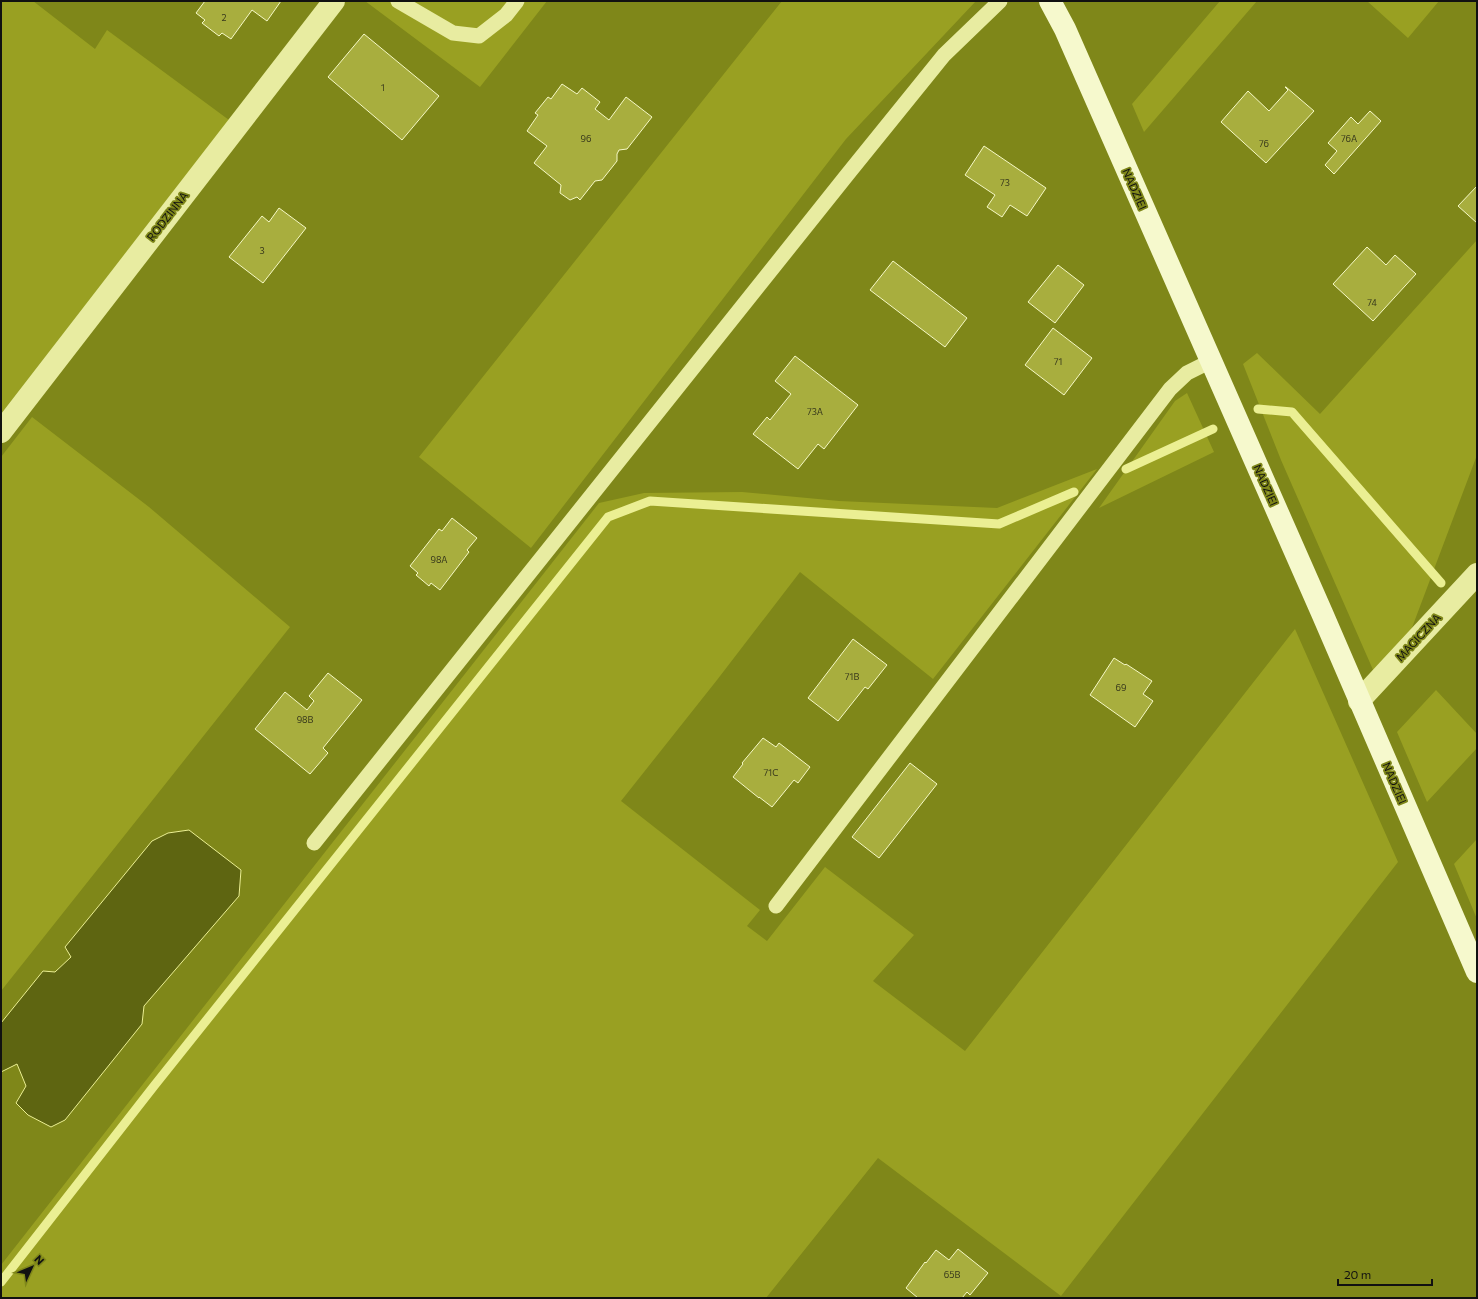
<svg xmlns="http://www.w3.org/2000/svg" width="1478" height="1299" font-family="Commissioner,sans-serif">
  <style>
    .green { fill: #99a022 }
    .water { fill: #5e6511; stroke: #ebef93 }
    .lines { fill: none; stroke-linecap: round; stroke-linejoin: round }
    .stream { stroke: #ebef93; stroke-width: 9 }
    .building { fill: #a8ae3e; stroke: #f6f9c6 }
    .lane { stroke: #e8eca1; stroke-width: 15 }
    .street { stroke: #e8eca1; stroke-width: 22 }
    .secondary { stroke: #f6f9cd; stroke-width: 22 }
    .labels { text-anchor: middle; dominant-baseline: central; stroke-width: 3.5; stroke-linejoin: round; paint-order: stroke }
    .number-label { font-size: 9px; fill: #37381c }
    .street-label { font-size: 11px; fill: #111; stroke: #7f8719 }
  </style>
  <rect width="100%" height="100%" fill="#7f8719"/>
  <!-- green -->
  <path class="green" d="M1,1H33L95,49L107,30L229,120L1,414Z
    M365,1H547L480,87Z
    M782,1H976L846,139L531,548L419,457Z
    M1220,1H1257L1144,132L1132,104Z
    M1367,1H1439L1408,38Z
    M1477,240V455L1410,633L1374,672L1281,460L1243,364L1257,353L1320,414Z
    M1187,393L1214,452L1099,508L1175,401Z
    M32,417L149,507L290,627L1,991V457Z
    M1097,469L933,679L800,572L717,680L621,801L760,910L747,926L767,941L825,867L914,935L873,981L965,1051L1295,629L1398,862L1061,1296L878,1158L766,1298H1V1265L599,503L644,493L742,492L839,501L997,508Z
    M1436,690L1477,734V748L1427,802L1397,732Z
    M1477,839V919L1454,864Z"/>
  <!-- water -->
  <path class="water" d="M189,830L241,870L239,896L144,1006L142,1024L65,1120L51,1127L28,1115L16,1103L26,1086L17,1064L1,1072V1023L43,971L55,972L71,957L65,947L152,841L168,833Z"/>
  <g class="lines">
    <!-- stream -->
    <path class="stream" d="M1258,409L1292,412L1441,583
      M1126,469L1213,429
      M1,1282L154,1086L608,517L650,501L999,524L1074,492"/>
  </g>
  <!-- building -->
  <path class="building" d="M205,1H281L267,21L252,10L231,39L222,33L219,36L202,23L205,20L196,13Z
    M364,34L439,96L402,140L328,77Z
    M562,84L577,94L582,88L600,102L595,109L609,120L626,97L652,117L627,149L619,150L617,154V161L602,180L595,181L580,200L577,197L570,200L560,193L561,185L534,163L547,146L527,131L538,115L535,113L548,97L551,99Z
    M1285,87H1286L1314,111L1266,163L1221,122L1248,91L1269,111L1288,90Z
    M1370,111L1381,121L1334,174L1325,165L1337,151L1328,143L1351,117L1358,124Z
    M984,146L1046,188L1027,216L1010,205L1002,217L987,207L995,195L965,175Z
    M1477,186V223L1458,206Z
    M279,208L306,228L263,283L229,257L262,216L269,222Z
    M1367,247L1386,265L1395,255L1416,274L1373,321L1333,284Z
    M893,261L967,318L945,347L870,290Z
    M1058,265L1084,285L1055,323L1028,302Z
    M1053,328L1092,358L1064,395L1025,365Z
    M795,356L858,405L824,449L818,444L798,469L753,434L767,417L770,420L791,394L775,381Z
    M452,518L477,538L467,550L469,552L440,590L431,583L429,586L416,575L418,573L410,566L439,529L442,531Z
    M853,639L887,665L868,689L865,687L838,721L808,698Z
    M1114,658L1125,665L1126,664L1152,681L1143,694L1153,701L1135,727L1090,695Z
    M328,673L362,700L323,748L328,753L310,774L255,729L285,692L307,710L314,701L309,696Z
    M763,738L776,747L779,743L810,767L798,783L794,780L772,807L759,797V798L733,777L743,764L742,763Z
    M910,763L937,784L879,858L852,837Z
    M958,1249L988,1273L970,1295L967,1292L962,1298H918L906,1288L925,1262L926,1263L936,1250L949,1260Z"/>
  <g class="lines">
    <!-- lane -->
    <path class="lane" d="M398,1L453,33L479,36L506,15L517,1
      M314,843L847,175L944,55L1000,1
      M776,906L1170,389L1187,373L1211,361"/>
    <!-- street -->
    <path class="street" d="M1,432L334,1
      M1359,701L1477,574"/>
    <!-- secondary -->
    <path class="secondary" d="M1050,1L1065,29L1322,613L1477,972"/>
  </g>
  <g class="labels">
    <!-- number labels -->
    <g class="number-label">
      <text x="224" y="17">2</text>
      <text x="383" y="87">1</text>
      <text x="586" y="138">96</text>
      <text x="1349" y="138">76A</text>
      <text x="1264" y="143">76</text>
      <text x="1005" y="182">73</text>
      <text x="262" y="250">3</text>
      <text x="1372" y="302">74</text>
      <text x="1058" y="361">71</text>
      <text x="815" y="411">73A</text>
      <text x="439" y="559">98A</text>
      <text x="852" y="676">71B</text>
      <text x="1121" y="687">69</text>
      <text x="305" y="719">98B</text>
      <text x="771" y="772">71C</text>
      <text x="952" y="1274">65B</text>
    </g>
    <!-- street labels -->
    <g class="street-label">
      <text transform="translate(1135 189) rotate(66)">NADZIEI</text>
      <text transform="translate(167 216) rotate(-52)">RODZINNA</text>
      <text transform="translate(1266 485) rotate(66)">NADZIEI</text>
      <text transform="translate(1418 637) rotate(-47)">MAGICZNA</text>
      <text transform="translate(1395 783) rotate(67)">NADZIEI</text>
    </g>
  </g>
  <!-- border -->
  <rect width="1478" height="1299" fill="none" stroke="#111111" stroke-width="4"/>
  <!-- north arrow -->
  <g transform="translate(32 1267) rotate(46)" stroke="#7f8719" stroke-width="3" paint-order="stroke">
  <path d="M0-3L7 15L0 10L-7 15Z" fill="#111111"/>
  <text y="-6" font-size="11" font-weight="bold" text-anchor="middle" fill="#111111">N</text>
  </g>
  <!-- scale -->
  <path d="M1338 1279v6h94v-6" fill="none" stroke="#111111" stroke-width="2"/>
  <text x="1344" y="1279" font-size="12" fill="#111111" stroke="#7f8719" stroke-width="3" paint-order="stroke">20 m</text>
</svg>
